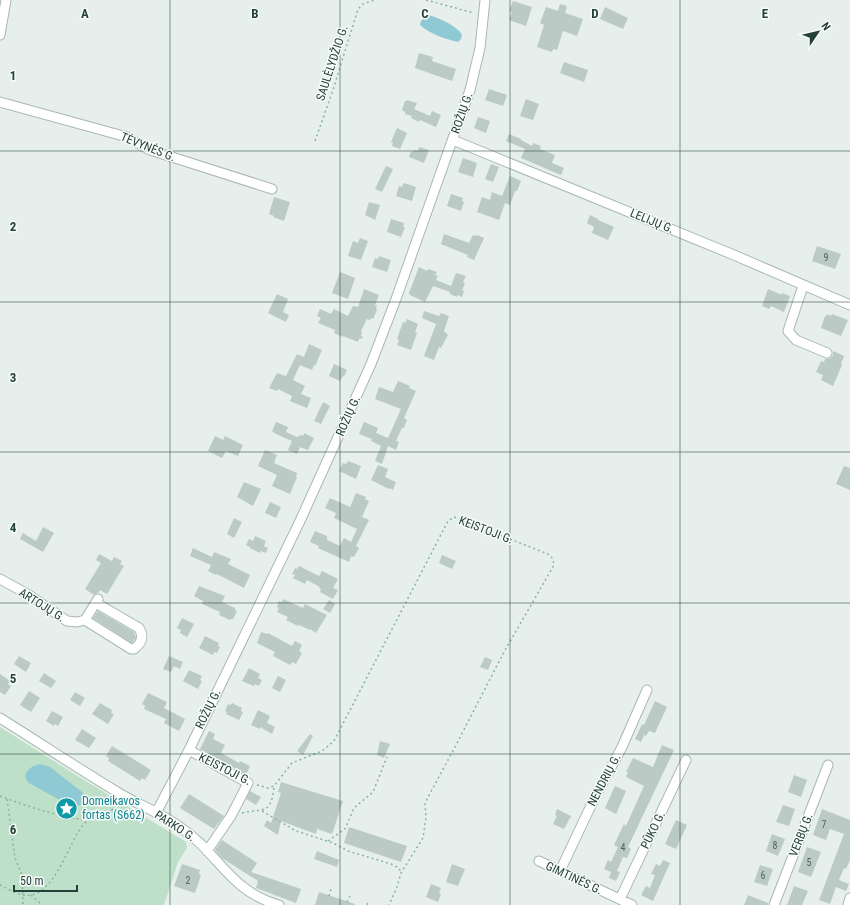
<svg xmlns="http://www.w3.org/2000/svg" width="850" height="905" font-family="'Roboto Condensed',sans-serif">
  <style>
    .green { fill: #bfe0c8 }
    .water { fill: #8ec9d4 }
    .building { fill: #bbcac4 }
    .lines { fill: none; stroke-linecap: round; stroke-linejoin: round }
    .minor-casing { stroke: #a8b8b2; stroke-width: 11 }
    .path { stroke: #86b3a5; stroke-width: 1.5; stroke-dasharray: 2 3; stroke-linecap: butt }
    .minor { stroke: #fff; stroke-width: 9 }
    .grid { fill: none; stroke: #24423a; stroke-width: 1; stroke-opacity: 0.55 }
    .labels { text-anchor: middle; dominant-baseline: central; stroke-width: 3; stroke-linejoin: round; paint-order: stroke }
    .number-label { font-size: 10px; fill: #4a645c }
    .street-label { font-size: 12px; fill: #24423a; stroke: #f7fbf9 }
    .culture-label { font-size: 12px; fill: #0d838f; stroke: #f7fbf9; text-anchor: start }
    .grid-label { font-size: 13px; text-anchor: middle; font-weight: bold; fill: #24423a; stroke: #f7fbf9; stroke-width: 3; stroke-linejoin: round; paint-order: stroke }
  </style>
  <rect width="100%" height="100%" fill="#e6efeb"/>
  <!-- green -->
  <path class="green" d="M0,727L76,775L186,842L187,848L178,862L164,905H0Z"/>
  <!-- water -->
  <path class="water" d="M427,15C436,16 459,27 462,35L461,39L458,42C445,39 430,34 420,25L421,21Z
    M40,764L50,767L82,792L85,795V802L78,806L67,804L29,783C20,774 30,766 40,764Z"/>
  <!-- building -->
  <path class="building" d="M513,1L532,7L526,26L509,20L512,12L509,11Z
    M560,4L567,6L565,13L583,19L577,36L563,31L557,50L553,49L552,52L537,47L544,25L540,23L546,7L558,11Z
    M605,7L628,18L623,29L600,19Z
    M419,53L433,57L432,61L456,69L452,81L415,68Z
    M564,62L588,70L584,82L560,73Z
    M489,89L507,95L503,106L485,100Z
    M526,99L539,104L533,120L520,116Z
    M407,100L417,103L414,109L430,116L432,111L441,115L436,127L420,120L419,122L411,118L412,116L405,114V112L402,110L405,101H407Z
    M478,117L490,121L486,133L474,128Z
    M397,128L407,133L400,149L392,146L393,143L391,142Z
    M509,134L521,139V140L532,146L533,143L541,146L540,149L555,155L552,163L564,168L561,175L521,158L525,149L506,141Z
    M419,147L429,150L424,163L409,157L411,151L413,152L414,150L418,151Z
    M463,158L477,163L473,177L458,172Z
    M491,164L499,167L493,182L485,179Z
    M386,166L393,169L382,192L375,189Z
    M510,176L521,181L517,191H515L510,205L505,203L499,220L477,212L482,197L490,200L492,192L502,196Z
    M404,183L416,187L412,201L396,196L399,186L402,187Z
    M451,194L463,198L462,201L464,202L461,211L447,206Z
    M274,197L290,202L284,221L273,217L274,216L269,214Z
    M369,202L380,205L375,220L365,215Z
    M590,215L598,219V220L614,227L608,240L592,233L594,227L587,223Z
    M391,219L404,223L403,227H405L401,237L387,232Z
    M444,234L469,243L473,235L476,236L477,235L484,238L474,260L467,257L468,255L441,244Z
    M360,238L368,241L361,260L348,256L353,241L358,243Z
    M817,246L841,254L835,269L812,261Z
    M379,256L391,260L387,272L372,267L375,258L378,259Z
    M419,267L427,271L428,269L437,272L435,275L438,276L436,280L451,286L456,273L466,276L463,282L465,283L462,290L464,291L462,297L458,295L457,297L450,294V292L433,286L425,302L410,295L409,293Z
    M340,272L355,278L348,299L332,293Z
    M364,289L379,295L375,305L377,306L376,309L377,310L373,319L371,318L370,320L367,319L361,331L362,332L361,335L363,338L359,339L358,342L343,336V337L336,334L334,333L335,330L318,323L321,318L317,316L320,309L331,314L334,309L348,316L353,306L358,307Z
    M768,289L782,295V293L790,296L784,312L771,306L769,309L762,306Z
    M277,294L288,299L283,312L289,315L286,322L268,313Z
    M424,311L439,316L441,313L449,316L444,331L448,335L441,348L439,347L434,360L424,356L436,324L422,318Z
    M827,314L831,316L832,314L848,320L841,336L821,328L825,316L826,317Z
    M407,319L418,324L415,332L417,333L411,350L397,345L399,340L397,339L403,322L405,323Z
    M309,344L322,350L315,366L314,365L312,370L300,365L293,380L305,386L301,394L311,398L307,408L290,401L292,396L278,389L277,391L269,388L277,373L286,376L297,354L304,357Z
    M833,351L844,356L841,364L842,365L833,386L821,380L823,375L816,372L821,361L824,362L825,359L831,358L833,355Z
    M334,364L347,370L344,376H343L340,381L329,376Z
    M398,381L410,386L409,388L416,391L404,418L407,420L404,428H402L396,441L399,442L396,450L388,446L382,464L375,461L381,446L371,441L372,439L359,434L364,422L378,428L376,433L388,438L401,409L375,399L379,387L393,392Z
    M323,402L330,406L321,424L314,421Z
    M276,422L288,427L286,432L297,437L301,435L303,436L304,433L314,438L308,450L300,447L297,454L288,450L292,441L276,434L272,431Z
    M215,436L223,440L225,436L243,445L238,456L226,451L222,458L208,451Z
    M265,450L277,455L274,463L297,473L296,477H297L290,494L272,486L277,475L258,466Z
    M348,461L361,466L356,479L339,471L343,463L346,464Z
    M378,465L388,469L385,477L396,482L393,490L390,488L389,489L371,480Z
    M844,466L850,468V490L836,484Z
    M244,482L261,489L253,506L237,497Z
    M356,493L366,497L365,499L369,501L362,517L369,520L356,546L359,548L354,557L351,556L349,562L318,548L319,546L310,542L315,531L327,536V540L340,546L344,538L351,542L357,529L334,518L336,513L325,508L330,498L350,507Z
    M270,502L281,507L276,518L265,513Z
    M234,518L242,522L234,538L227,534Z
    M43,527L54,533L43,552L20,539L23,533L36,541Z
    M255,536L266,541L264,546L268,548L266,553L261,551L260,553L250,548V547L246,545L249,539L253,541Z
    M193,548L212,557L214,552L231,559L228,564L250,575L244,588L217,574L216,575L208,571L211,565L190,556Z
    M99,554L112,561L114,557L122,561L120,564L124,566L107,594L100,590L98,593L94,595L85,589L101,563L96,560Z
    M442,555L456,561L452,569L439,563Z
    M299,566L319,576L322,571L338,579L333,588L338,590L333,599L320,592L321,589L319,588L320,587L307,580L305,584L293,578L295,575L292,574L295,568L297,569Z
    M199,586L225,596L222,602L235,608V610L237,611L233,619H231L230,620L219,615L220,612L202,604L203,601L194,596Z
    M283,599L303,608L305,604L327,615L316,633L310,629V630L299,625L298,626L286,620L288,617L277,612L279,608L277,607L279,601L282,602Z
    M329,600L335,604L330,613L323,609Z
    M98,611L134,632L136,637L132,643L93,618Z
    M182,618L194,624L187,637L180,633L181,630L177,628Z
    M261,632L267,634L268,633L292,646L295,641L302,645L299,651L302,653L296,664L292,662L290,665L273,656L275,652L257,643Z
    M205,636L219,643L218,646L220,647L217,653L214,652L213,655L199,648Z
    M19,656L31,663L26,672L14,664Z
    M169,656L183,662L180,669L174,666L171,672L163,669Z
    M485,657L492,660L488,670L480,667Z
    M249,668L260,674L258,678L262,680L259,686L255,684L254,686L242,681Z
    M189,670L202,676L200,680L202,681L198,689L183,681Z
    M44,673L56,681L51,688L39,681Z
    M0,674L10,681L8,684L11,686L5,695L0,692Z
    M278,676L286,680L280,692L272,688Z
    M29,691L40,698L31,712L20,705Z
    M75,692L85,698L80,706L70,700Z
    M148,693L167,702L164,708L185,719L179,731L164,723L166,719L144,709L145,706L142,704Z
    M655,701L667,707L655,733L649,731L646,736L644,735L641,742L635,739L642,724L644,725Z
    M100,703L112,710L111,713L114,714L108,724L92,714Z
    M232,703L242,708L241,711L243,712L239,720L226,714L227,712L225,711L228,704L230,705Z
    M258,710L270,716L267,723L275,727L272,734L260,727V729L251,725Z
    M52,711L63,717L58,726L55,724L54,726L46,721Z
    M82,729L96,738L89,748L75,740Z
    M209,731L215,734L213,739L225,745L221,753L239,763L240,761L250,766L246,775L200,749Z
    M310,734L313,736L303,755L297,751Z
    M380,741L390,744L384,758L377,755Z
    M662,745L674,750L628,847L631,849L627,858L623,857L617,871L620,872L616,881L609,878L611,872L604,869L608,860L611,862L618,847L614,845L624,824L626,826L644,786L626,777L628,772H626L633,758L653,767Z
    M112,746L151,770L145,780L142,778L140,781L108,761L109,758L106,756Z
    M794,775L807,780L801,797L788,792Z
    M281,782L343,801L332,834L317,829L316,834L281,821L278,835L264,826L267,820L271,823L281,793L278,792Z
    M615,786L626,791L616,814L605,808Z
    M250,791L261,797L256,805L246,799Z
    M189,794L224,816L214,829L180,808Z
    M783,805L795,809L789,826L776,822Z
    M557,809L571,816L564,829L553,824L557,816L555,815Z
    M822,809L850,820V860L846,869L844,868L839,880L849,884L846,891L836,887L830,904L819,900L844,834L830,829L826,840L813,835Z
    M676,820L687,825L676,849L665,844Z
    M349,827L407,846L401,862L344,843Z
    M772,834L785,839L778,856L766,851Z
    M222,840L257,863L251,872L301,889L296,903L256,888L258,881L222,858L215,850Z
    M807,847L821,852L811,877L798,872Z
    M317,851L339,860L337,867L314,859Z
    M663,860L670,863L653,901L641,895L646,886L650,888L655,875L651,874L656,864L660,866Z
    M182,864L200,870L199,874L201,875L195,893L174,886Z
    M452,864L465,869L458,886L446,882Z
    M760,865L773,869L767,886L754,882Z
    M431,884L441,888L439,893L441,894L438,902L426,897Z
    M794,886L808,891L802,905H787Z
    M319,892L355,904V905H315Z
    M748,895L768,903V905H744Z"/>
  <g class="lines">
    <defs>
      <path id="minor" d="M0,35L6,0
        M0,102L127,137L150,150L272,189
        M453,140L734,255L850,305
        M803,286L788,331L796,340L827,353
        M0,579L29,595L67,621L77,622L85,620L98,599
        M85,620L131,649H134C142,643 144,636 139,628L96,603
        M0,718C40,743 79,769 119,793C139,805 161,813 180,827C219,853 229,891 279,905
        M189,750L248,783L231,816L207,851
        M156,813L189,750L300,521L371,364L396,299L470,90L480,48L485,0
        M539,861L632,905
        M560,871L595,797L622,747L647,690
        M620,899L686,760
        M774,905L828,765
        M848,905L850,898"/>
    </defs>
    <!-- minor casing -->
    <use href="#minor" class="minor-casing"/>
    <!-- path -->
    <path class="path" d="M426,0L474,13
      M315,141L333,90L358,9L363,4L375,0
      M257,785L268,788L274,786L292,763L322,751L334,741L448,521L454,517L548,554L553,559L554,565L504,652L455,747L427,799L425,804L426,817L423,838L401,873L397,887L389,905
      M0,796C29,807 56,816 86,820
      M7,799L15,858L22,875L23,905
      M262,811L296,831L333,843L348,851L391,864L399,868L401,873
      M242,813C264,808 271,815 274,787
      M328,841L345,829L354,808L373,792L387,757
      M0,885C7,888 15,894 23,895C55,900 67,843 84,824C94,813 110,813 122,805
      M31,895L42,905
      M329,896L331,889
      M347,902L350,896
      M367,905L368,902"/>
    <!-- minor -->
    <use href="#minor" class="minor"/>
  </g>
  <!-- grid -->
  <path class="grid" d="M170,0V905M340,0V905M510,0V905M680,0V905M0,151H850M0,302H850M0,452H850M0,603H850M0,754H850"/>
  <!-- icons -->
  <defs>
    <symbol id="sight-disc" viewBox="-11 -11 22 22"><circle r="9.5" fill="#0f9aa8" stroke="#f7fbf9"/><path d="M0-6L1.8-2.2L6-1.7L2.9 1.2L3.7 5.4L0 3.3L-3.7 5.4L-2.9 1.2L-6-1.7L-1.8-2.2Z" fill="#fff"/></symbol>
  </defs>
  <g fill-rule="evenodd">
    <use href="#sight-disc" x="54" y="796" width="25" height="25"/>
  </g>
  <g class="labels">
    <!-- number labels -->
    <g class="number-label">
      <text x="826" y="257">9</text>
      <text x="824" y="824">7</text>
      <text x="775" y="845">8</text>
      <text x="623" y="847">4</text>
      <text x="809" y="862">5</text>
      <text x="763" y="875">6</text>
      <text x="188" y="880">2</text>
    </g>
    <!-- street labels -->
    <g class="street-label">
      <text transform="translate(332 63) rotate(-72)">SAULĖLYDŽIO G.</text>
      <text transform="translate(462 113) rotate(-71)">ROŽIŲ G.</text>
      <text transform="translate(148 147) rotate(22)">TĖVYNĖS G.</text>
      <text transform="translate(652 221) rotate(22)">LELIJŲ G.</text>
      <text transform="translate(348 416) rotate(-66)">ROŽIŲ G.</text>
      <text transform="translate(486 530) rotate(21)">KEISTOJI G.</text>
      <text transform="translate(42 605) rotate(32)">ARTOJŲ G.</text>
      <text transform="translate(208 709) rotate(-64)">ROŽIŲ G.</text>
      <text transform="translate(225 769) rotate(27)">KEISTOJI G.</text>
      <text transform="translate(604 780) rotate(-62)">NENDRIŲ G.</text>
      <text transform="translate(175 826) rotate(33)">PARKO G.</text>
      <text transform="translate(653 830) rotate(-64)">PŪKO G.</text>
      <text transform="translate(801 835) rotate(-69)">VERBŲ G.</text>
      <text transform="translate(574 878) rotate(25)">GIMTINĖS G.</text>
    </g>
    <!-- culture labels -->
    <g class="culture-label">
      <text x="82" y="801">Domeikavos<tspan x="82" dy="14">fortas (S662)</tspan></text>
    </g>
  </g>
  <g class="grid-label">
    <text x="85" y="18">A</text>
    <text x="255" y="18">B</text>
    <text x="425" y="18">C</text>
    <text x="595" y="18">D</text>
    <text x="765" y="18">E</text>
    <text x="13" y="80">1</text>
    <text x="13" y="231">2</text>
    <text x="13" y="382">3</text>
    <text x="13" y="532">4</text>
    <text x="13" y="683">5</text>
    <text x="13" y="834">6</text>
  </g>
  <!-- north arrow -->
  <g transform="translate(818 32) rotate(55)" stroke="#f7fbf9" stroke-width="3" paint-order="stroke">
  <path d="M0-3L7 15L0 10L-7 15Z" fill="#24423a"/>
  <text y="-6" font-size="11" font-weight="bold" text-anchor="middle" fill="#24423a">N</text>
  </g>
  <!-- scale -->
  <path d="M14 885v6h63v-6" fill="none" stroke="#24423a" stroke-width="2"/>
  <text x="20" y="885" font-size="12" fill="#24423a" stroke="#f7fbf9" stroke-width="3" paint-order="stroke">50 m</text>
</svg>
